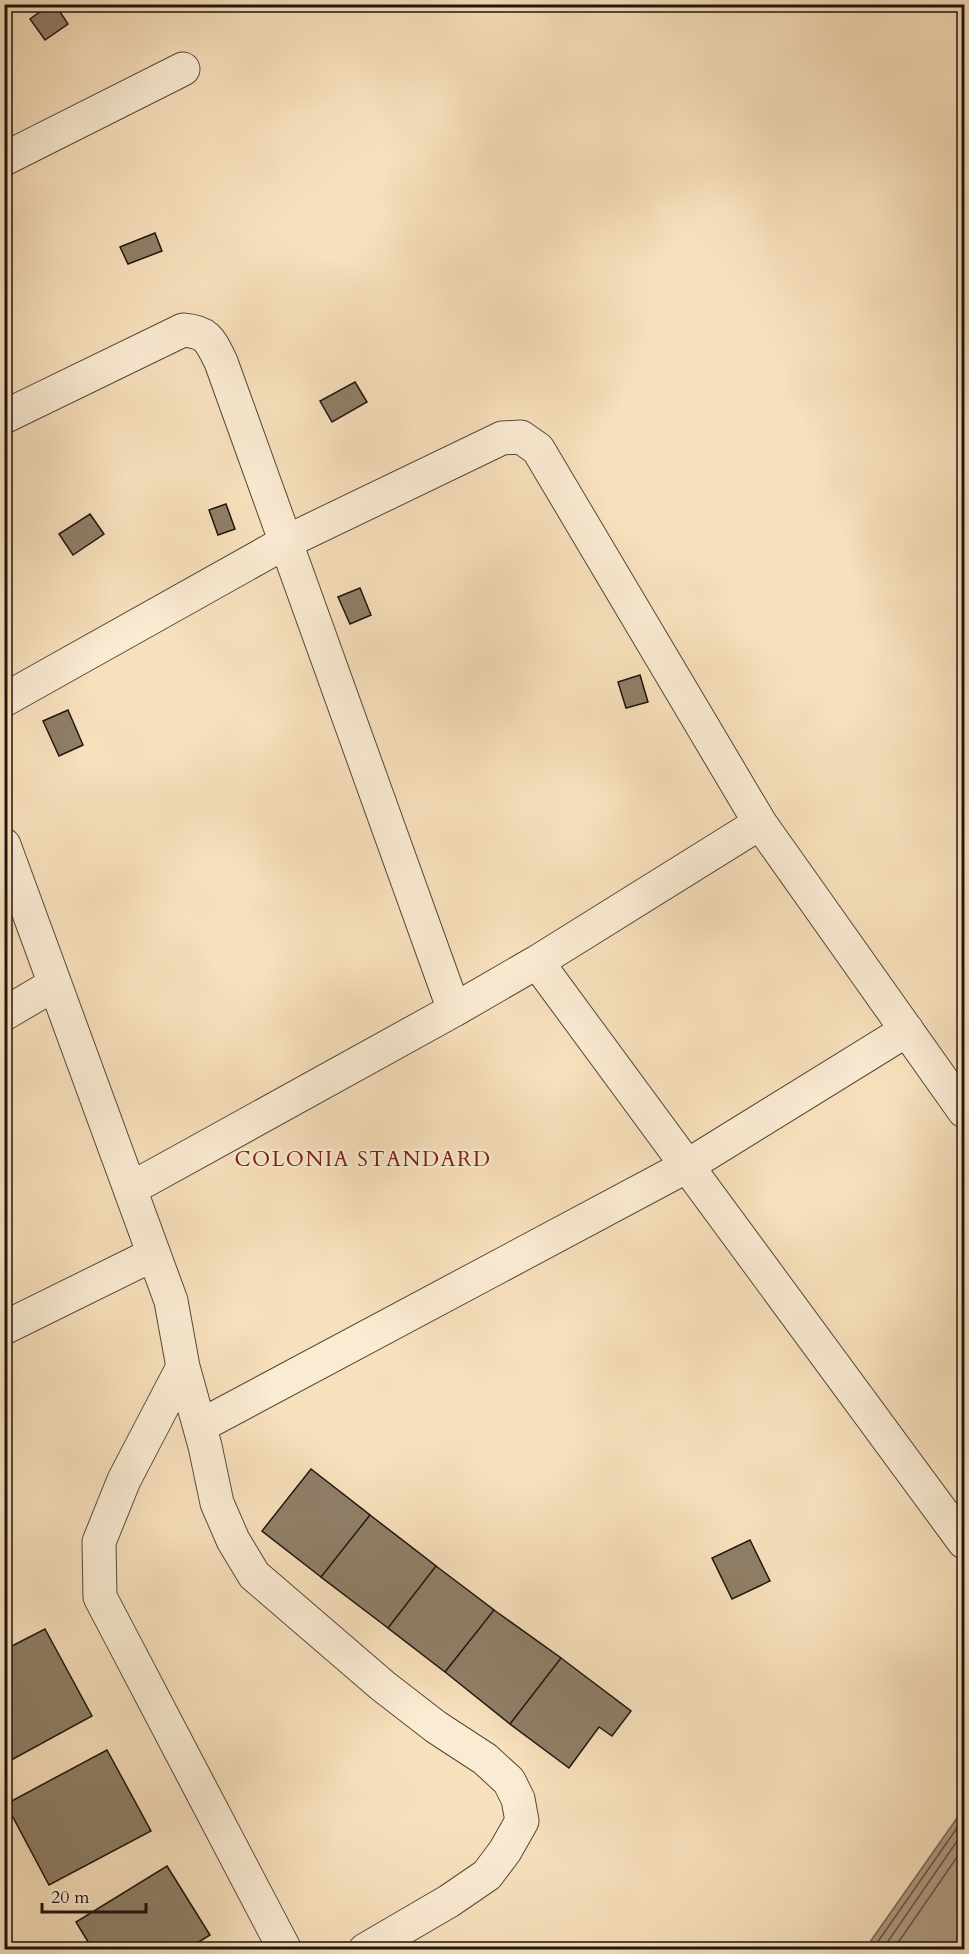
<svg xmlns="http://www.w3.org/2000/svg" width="969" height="1954" font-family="Cardo,serif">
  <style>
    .water { fill: #ae9b81; stroke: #756553; stroke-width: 1.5 }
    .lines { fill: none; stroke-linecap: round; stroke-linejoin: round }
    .shore { stroke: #665848; stroke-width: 1.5 }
    .building { fill: #8f7f68; stroke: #1f150e; stroke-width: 1.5 }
    .street-casing { stroke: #55483a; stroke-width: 35 }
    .street { stroke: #faebd3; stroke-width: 33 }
    .labels { text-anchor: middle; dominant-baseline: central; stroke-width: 4.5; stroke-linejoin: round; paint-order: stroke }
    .neighbourhood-label { font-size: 21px; letter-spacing: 1.5px; fill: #7a1f14; stroke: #faebd3 }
  </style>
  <rect width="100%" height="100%" fill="#f7e0bc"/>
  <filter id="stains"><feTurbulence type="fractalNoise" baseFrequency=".00333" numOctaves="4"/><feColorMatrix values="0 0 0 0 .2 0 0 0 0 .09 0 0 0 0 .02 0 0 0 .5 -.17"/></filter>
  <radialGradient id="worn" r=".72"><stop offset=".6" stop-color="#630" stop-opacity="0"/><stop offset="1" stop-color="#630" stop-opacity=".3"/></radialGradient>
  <!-- water -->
  <path class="water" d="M964,1808V1949H865Z"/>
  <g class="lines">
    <!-- shore -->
    <path class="shore" d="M872,1950L964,1818
      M882,1950L964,1831
      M893,1950L964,1847"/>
  </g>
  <!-- building -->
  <path class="building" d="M51,4H55L68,24L45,40L30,19Z
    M155,233L162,251L128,264L120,247Z
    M355,382L367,402L332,422L320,401Z
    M226,504L235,529L218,535L209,510Z
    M90,514L104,534L73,555L59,534Z
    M360,588L371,615L350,624L338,597Z
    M640,675L648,702L626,708L618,682Z
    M68,710L83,745L59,756L43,721Z
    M311,1469L370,1515L321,1577L262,1531Z
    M370,1515L436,1566L388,1628L321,1577Z
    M750,1540L770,1581L732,1599L712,1558Z
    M436,1566L494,1610L445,1672L388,1628Z
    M494,1610L561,1658L510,1724L445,1672Z
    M45,1629L92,1716L4,1764V1650Z
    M561,1658L631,1711L612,1736L599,1727L569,1768L510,1724Z
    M107,1750L151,1831L49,1885L6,1804Z
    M167,1866L210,1935L186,1950H93L76,1922Z"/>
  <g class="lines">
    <defs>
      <path id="street" d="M4,159L183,69
        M4,417L183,330C208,332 210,340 221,362L454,1010L537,962L760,823L964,1111
        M4,700L286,542L502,438L521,437L538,449L760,823
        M4,845L171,1301L183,1367L205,1446L217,1503L233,1540L254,1575L383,1686L436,1727L485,1759L509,1781L518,1799L522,1821L505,1851L487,1875L449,1901L365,1950
        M537,962L964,1542
        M4,1014L55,984
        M130,1189L454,1010
        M4,1328L154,1254
        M183,1367L124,1480L99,1542L100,1597L285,1950
        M200,1426L687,1166L907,1030"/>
    </defs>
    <!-- street casing -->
    <use href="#street" class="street-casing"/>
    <!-- street -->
    <use href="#street" class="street"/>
  </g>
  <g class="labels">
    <!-- neighbourhood labels -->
    <g class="neighbourhood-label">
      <text x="363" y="1159">COLONIA STANDARD</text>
    </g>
  </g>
  <!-- margin -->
  <rect width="969" height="1954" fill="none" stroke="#f7e0bc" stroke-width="24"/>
  <rect x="6" y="6" width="957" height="1942" fill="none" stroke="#1f150e" stroke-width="3"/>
  <rect x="12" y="12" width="945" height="1930" fill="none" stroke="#1f150e" stroke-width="1.5"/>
  <!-- scale -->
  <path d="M42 1903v9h104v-9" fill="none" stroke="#1f150e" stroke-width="3"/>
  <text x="51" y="1903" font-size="18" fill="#1f150e" stroke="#faebd3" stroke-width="4.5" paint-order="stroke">20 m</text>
  <rect width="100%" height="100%" filter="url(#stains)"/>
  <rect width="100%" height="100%" fill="url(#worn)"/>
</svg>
